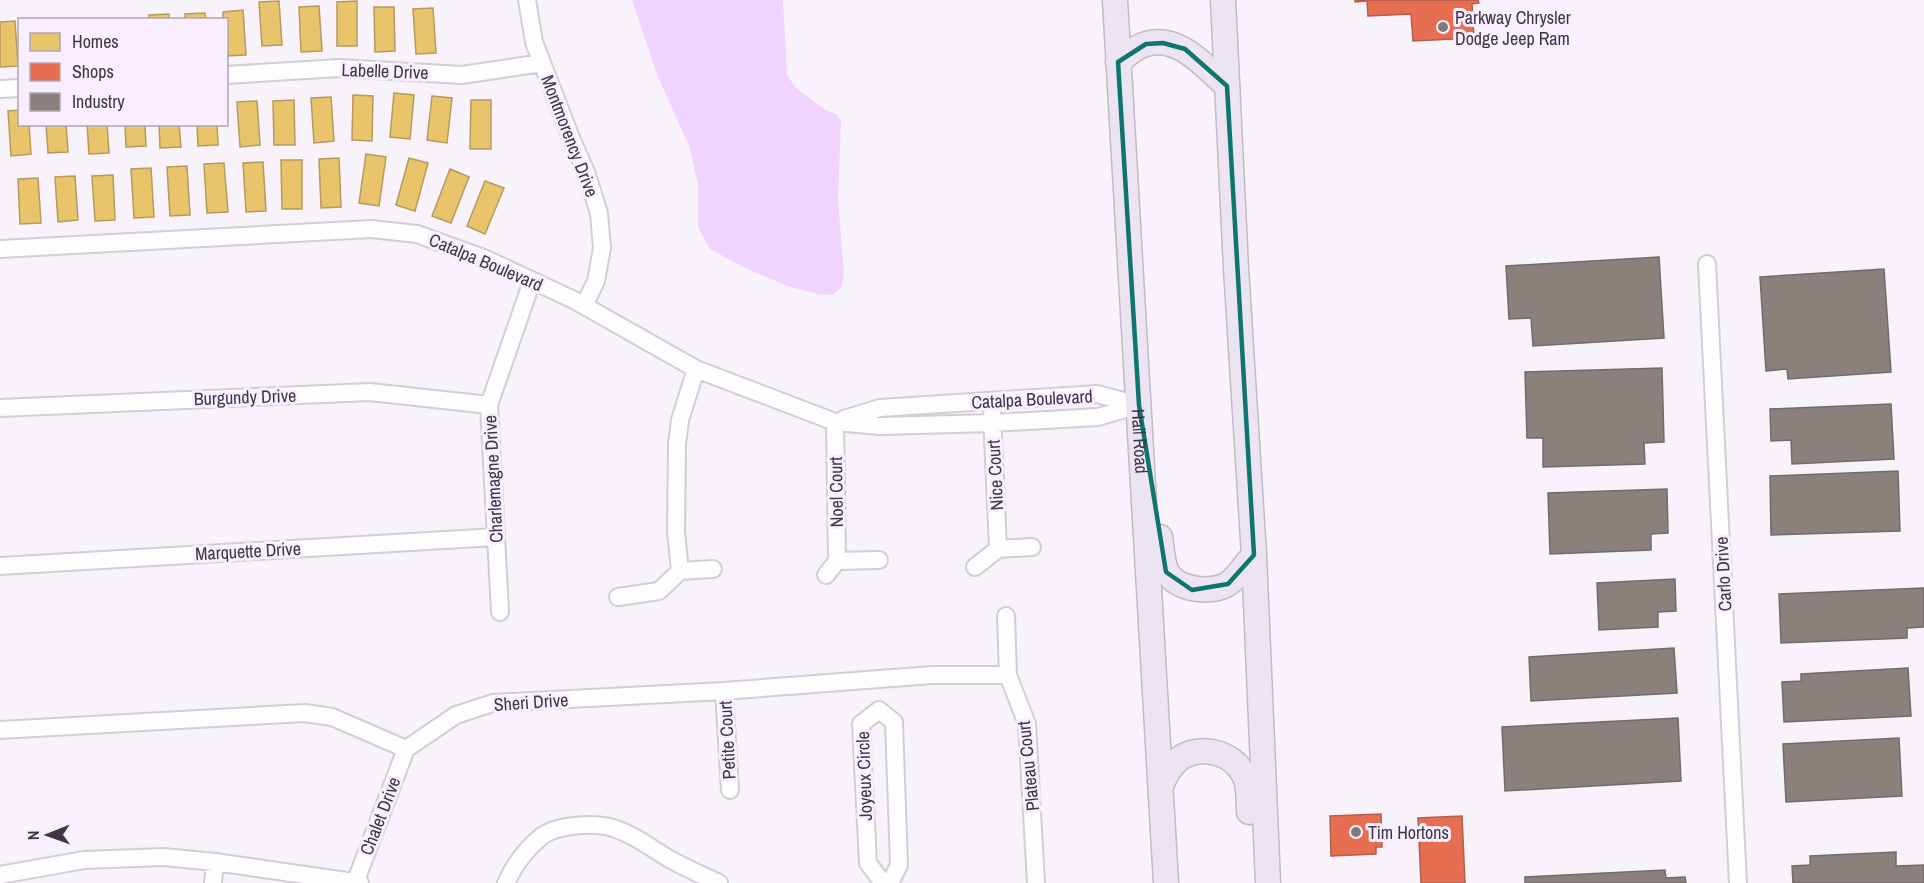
<svg xmlns="http://www.w3.org/2000/svg" width="1924" height="883" font-family="'Archivo Narrow',sans-serif">
  <style>
    .water { fill: #f0d3fe }
    .homes { fill: #e9c46a; stroke: #b69a5e; stroke-width: 1.5 }
    .shops { fill: #e76f51; stroke: #b45e4c; stroke-width: 1.5 }
    .industry { fill: #8a817c; stroke: #736b6b; stroke-width: 1.5 }
    .lines { fill: none; stroke-linecap: round; stroke-linejoin: round }
    .minor-casing { stroke: #d3cdd7; stroke-width: 20 }
    .highway-casing { stroke: #c4b9ca; stroke-width: 27 }
    .minor { stroke: #fefdfe; stroke-width: 16 }
    .highway { stroke: #ede4f1; stroke-width: 24 }
    .marked { fill: none; stroke: #0f766e; stroke-width: 4.5; stroke-linejoin: round }
    .poi-dot { fill: #7f7883; stroke: #f9eeff; stroke-width: 2 }
    .labels { text-anchor: middle; dominant-baseline: central; stroke-width: 6; stroke-linejoin: round; paint-order: stroke }
    .poi-label { font-size: 18px; fill: #3e3742; stroke: #f9eeff; text-anchor: start }
    .street-label { font-size: 18px; fill: #3e3742; stroke: #f9eeff }
  </style>
  <rect width="100%" height="100%" fill="#f8f2fb"/>
  <!-- water -->
  <path class="water" d="M632,0H783L787,75L796,88L827,111L836,114L841,121L838,198L844,277L841,287L833,295L818,294L790,287L745,268L710,249L698,227V185L690,148L658,77Z"/>
  <!-- homes -->
  <path class="homes" d="M279,1L282,45L262,46L259,2Z
    M357,1V46H337V2Z
    M319,6L322,51L301,52L299,7Z
    M374,7H394L395,51L375,52Z
    M433,8L436,53L416,54L413,9Z
    M243,10L246,55L226,56V20H223V12Z
    M205,13L206,20H185V14Z
    M169,14V20H149V15Z
    M15,21L18,66L0,67V22Z
    M394,93L414,95L410,139L390,137Z
    M353,95L373,96L372,141L352,140Z
    M432,96L452,98L447,143L427,140Z
    M331,97L334,141L314,143L311,98Z
    M294,100L295,145H274L273,101Z
    M471,100H491V149H470Z
    M257,101L260,145L240,147L237,102Z
    M20,110V124H29L31,154L11,156L8,111Z
    M46,124H66L68,152L48,153Z
    M87,124H107L109,153L89,154Z
    M125,124H145L146,146L126,147Z
    M159,124H179L181,147L160,148Z
    M197,124H217L218,145L198,146Z
    M366,154L386,157L379,206L359,203Z
    M339,158L341,207L321,208L319,159Z
    M409,158L428,163L415,211L396,205Z
    M281,160H302V209H282Z
    M263,162L266,211L246,212L243,163Z
    M224,163L228,212L207,213L204,164Z
    M187,166L190,215L170,216L167,167Z
    M151,168L154,217L134,218L131,169Z
    M450,169L469,177L451,223L432,216Z
    M113,175L115,220L95,221L92,176Z
    M75,176L78,220L58,222L55,177Z
    M38,178L41,223L20,224L18,179Z
    M485,181L504,188L485,234L467,226Z"/>
  <!-- shops -->
  <path class="shops" d="M1355,0H1478L1479,3L1472,4L1474,38L1413,41L1411,14L1368,16L1367,1L1355,2Z
    M1381,814L1382,847H1376V854L1331,856L1330,816Z
    M1462,816L1465,883H1421L1418,818Z"/>
  <!-- industry -->
  <path class="industry" d="M1659,257L1664,338L1533,346L1531,318L1509,319L1506,266Z
    M1884,269L1891,372L1788,379L1787,369L1766,371L1760,277Z
    M1662,368L1664,442L1644,443L1645,464L1543,467V438H1527L1525,372Z
    M1891,404L1894,459L1792,464L1791,440L1771,441L1770,409Z
    M1898,471L1900,531L1771,535L1770,476Z
    M1667,489L1668,533L1651,534V550L1550,554L1548,493Z
    M1675,579L1676,611L1658,612V627L1599,630L1597,583Z
    M1924,588V627L1907,628V638L1781,643L1779,594Z
    M1674,648L1677,693L1531,701L1529,657Z
    M1908,668L1911,716L1784,722L1782,682L1801,681V674Z
    M1678,718L1681,781L1505,791L1502,727Z
    M1899,738L1902,796L1786,802L1783,744Z
    M1896,852V866L1924,865V883H1793L1792,866L1810,865V856Z
    M1665,870L1666,878L1685,877L1686,883H1525V877Z"/>
  <g class="lines">
    <defs>
      <path id="minor" d="M527,0L534,42L571,138L586,172L599,213L602,248L596,281L584,306
        M226,75L339,68L462,75L542,63
        M0,89L20,88
        M0,249L371,229L417,234L486,259L574,300L696,369L835,422L880,426L992,423L1098,417L1139,405
        M1707,264L1738,883
        M0,408L370,392L489,405
        M992,414L998,549
        M844,419L880,408L1097,394L1139,405
        M837,561L879,560
        M0,566L496,537
        M975,567L998,549L1032,547
        M680,571L676,532L677,444L680,420L696,369
        M826,575L837,561L835,422
        M618,597L659,591L680,571L713,569
        M500,612L489,405L532,281
        M1006,616L1008,675L1027,724L1036,883
        M724,691L730,790
        M0,730L305,713L332,717L406,749
        M406,749L456,715L493,703L724,691L932,675H1008
        M0,875L84,860L163,857L215,862L360,883
        M213,883L215,862
        M355,883L406,749
        M506,883C514,865 526,849 542,836C557,825 595,822 613,828C636,835 653,850 673,861C688,869 704,876 719,883
        M883,883L868,863L861,724L879,710L894,722L899,865L890,883"/>
      <g id="highway">
        <path id="s1" d="M1115,0L1166,883"/>
        <path d="M1223,0L1236,268L1254,555L1268,883"/>
        <path d="M1118,62C1126,56 1135,47 1146,44C1179,34 1205,67 1227,86"/>
        <path d="M1160,537C1162,547 1162,561 1166,570C1174,590 1213,595 1229,583C1238,577 1246,563 1254,555"/>
        <path d="M1161,786C1165,776 1170,766 1179,759C1200,744 1233,752 1244,775C1250,786 1248,799 1249,812"/>
      </g>
    </defs>
    <!-- minor casing -->
    <use href="#minor" class="minor-casing"/>
    <!-- highway casing -->
    <use href="#highway" class="highway-casing"/>
    <!-- minor -->
    <use href="#minor" class="minor"/>
    <!-- highway -->
    <use href="#highway" class="highway"/>
  </g>
  <!-- marked area -->
  <path class="marked" d="M1163,43L1185,49L1227,86L1254,555L1228,584L1192,590L1166,572L1139,405L1118,62L1146,44Z"/>
  <!-- markers -->
  <g class="poi-dot">
    <circle cx="1443" cy="27" r="6"/>
    <circle cx="1356" cy="832" r="6"/>
  </g>
  <g class="labels">
    <!-- poi labels -->
    <g class="poi-label">
      <text x="1455" y="17">Parkway Chrysler<tspan x="1455" dy="21">Dodge Jeep Ram</tspan></text>
      <text x="1368" y="832">Tim Hortons</text>
    </g>
    <!-- street labels -->
    <g class="street-label">
      <text transform="translate(385 71) rotate(2)">Labelle Drive</text>
      <text transform="translate(570 136) rotate(69)">Montmorency Drive</text>
      <text transform="translate(486 262) rotate(23)">Catalpa Boulevard</text>
      <text transform="translate(245 397) rotate(-2)">Burgundy Drive</text>
      <text transform="translate(1032 399) rotate(-3)">Catalpa Boulevard</text>
      <text stroke="none"><textPath href="#s1" startOffset="442">Hall Road</textPath></text>
      <text transform="translate(995 475) rotate(-93)">Nice Court</text>
      <text transform="translate(493 479) rotate(-93)">Charlemagne Drive</text>
      <text transform="translate(836 492) rotate(-91)">Noel Court</text>
      <text transform="translate(248 551) rotate(-3)">Marquette Drive</text>
      <text transform="translate(1723 574) rotate(-93)">Carlo Drive</text>
      <text transform="translate(531 702) rotate(-4)">Sheri Drive</text>
      <text transform="translate(727 740) rotate(-93)">Petite Court</text>
      <text transform="translate(1028 766) rotate(-96)">Plateau Court</text>
      <text transform="translate(864 776) rotate(-92)">Joyeux Circle</text>
      <text transform="translate(380 816) rotate(-69)">Chalet Drive</text>
    </g>
  </g>
  <!-- legend -->
  <rect x="18" y="18" width="210" height="108" fill="#f9eeff" stroke="#aea5b3" stroke-width="1.5"/>
  <rect x="30" y="33" width="30" height="18" fill="#e9c46a" stroke="#aea5b3" stroke-width="1.5"/>
  <text x="72" y="48" font-size="18" fill="#3e3742">Homes</text>
  <rect x="30" y="63" width="30" height="18" fill="#e76f51" stroke="#aea5b3" stroke-width="1.5"/>
  <text x="72" y="78" font-size="18" fill="#3e3742">Shops</text>
  <rect x="30" y="93" width="30" height="18" fill="#8a817c" stroke="#aea5b3" stroke-width="1.5"/>
  <text x="72" y="108" font-size="18" fill="#3e3742">Industry</text>
  <!-- north arrow -->
  <g transform="translate(48 835) rotate(269)" stroke="#f9eeff" stroke-width="4.5" paint-order="stroke">
  <path d="M0-4.5L10 22L0 15L-10 22Z" fill="#3e3742"/>
  <text y="-9" font-size="16" font-weight="bold" text-anchor="middle" fill="#3e3742">N</text>
  </g>
</svg>
